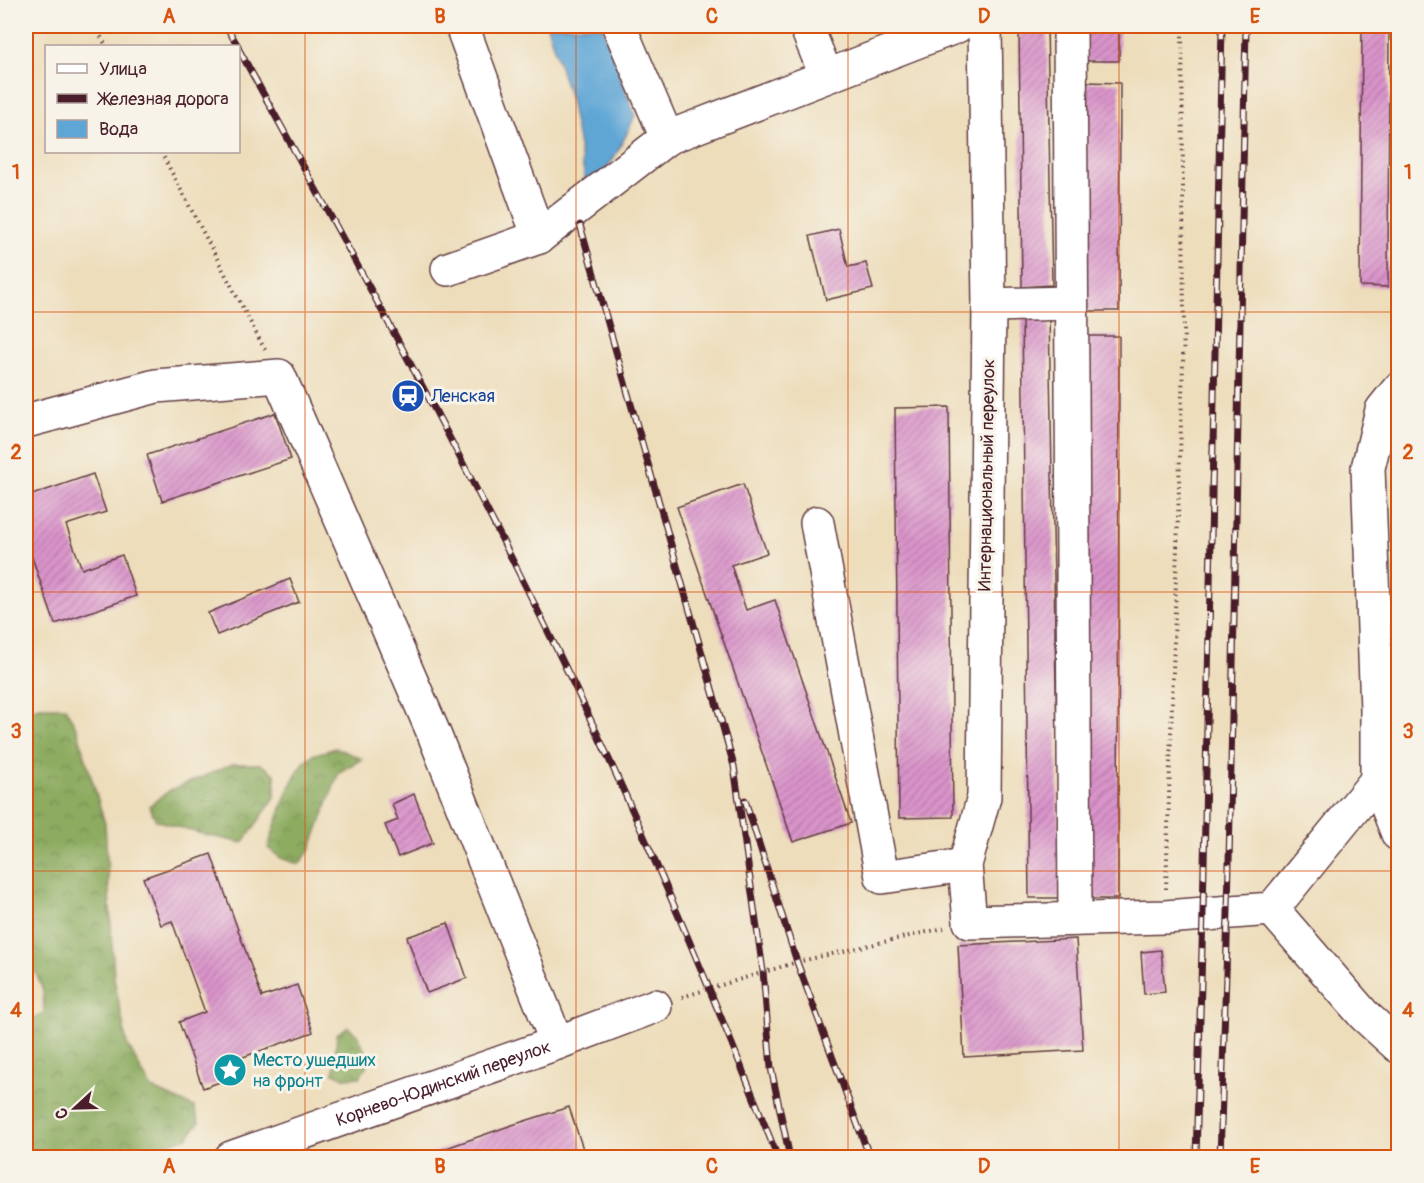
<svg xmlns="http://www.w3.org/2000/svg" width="1424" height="1183" font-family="Pangolin,sans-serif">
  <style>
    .forest { fill: url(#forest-crowns); stroke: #6c6646; stroke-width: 1.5 }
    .water { fill: #5ea6d5; stroke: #546280; stroke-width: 1.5 }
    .building { fill: url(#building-hatch) }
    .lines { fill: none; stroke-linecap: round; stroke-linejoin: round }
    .minor-casing { stroke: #623c41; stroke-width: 36 }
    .path { stroke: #623c41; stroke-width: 4; stroke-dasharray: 1.5 4.5; stroke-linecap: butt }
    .minor { stroke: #fff; stroke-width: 33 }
    .rail-casing { stroke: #4a1f2b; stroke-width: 7 }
    .rail { stroke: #f7f3e8; stroke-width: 4.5; stroke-dasharray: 14; stroke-linecap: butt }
    .grid { fill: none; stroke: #d8530f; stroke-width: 1.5; stroke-opacity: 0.55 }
    .labels { text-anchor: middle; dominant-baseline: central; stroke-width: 6; stroke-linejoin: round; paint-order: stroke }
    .transit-label { font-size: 18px; fill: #164399; stroke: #f7f3e8; text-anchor: start }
    .street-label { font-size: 18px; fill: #4a1f2b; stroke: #f7f3e8 }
    .culture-label { font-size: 18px; fill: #0d838f; stroke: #f7f3e8; text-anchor: start }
    .neatline { fill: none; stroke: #d8530f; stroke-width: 2 }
    .grid-label { font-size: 20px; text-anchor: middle; font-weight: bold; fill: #d8530f }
  </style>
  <defs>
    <pattern id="forest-crowns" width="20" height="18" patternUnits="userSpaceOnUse" patternTransform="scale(1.5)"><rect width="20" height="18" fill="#8dac60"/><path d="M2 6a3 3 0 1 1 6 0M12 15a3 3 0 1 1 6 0" fill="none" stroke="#758b4f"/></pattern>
    <pattern id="building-hatch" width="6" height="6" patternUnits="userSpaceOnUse" patternTransform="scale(1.5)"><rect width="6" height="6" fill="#da94cb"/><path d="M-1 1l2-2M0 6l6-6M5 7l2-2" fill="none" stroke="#b378a5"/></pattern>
  </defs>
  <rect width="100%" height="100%" fill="#f7f3e8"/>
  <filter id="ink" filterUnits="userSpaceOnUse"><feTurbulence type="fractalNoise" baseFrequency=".0167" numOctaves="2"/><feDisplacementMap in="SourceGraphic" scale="12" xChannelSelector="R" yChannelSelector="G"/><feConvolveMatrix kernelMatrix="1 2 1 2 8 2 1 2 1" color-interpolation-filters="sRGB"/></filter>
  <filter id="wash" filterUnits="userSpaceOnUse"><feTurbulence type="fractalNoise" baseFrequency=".008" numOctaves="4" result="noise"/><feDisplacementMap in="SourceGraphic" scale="24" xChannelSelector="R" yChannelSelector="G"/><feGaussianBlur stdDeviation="1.35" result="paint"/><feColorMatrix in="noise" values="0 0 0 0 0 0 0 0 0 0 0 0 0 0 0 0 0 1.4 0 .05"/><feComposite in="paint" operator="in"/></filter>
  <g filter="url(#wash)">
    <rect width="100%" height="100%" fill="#edddbb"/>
    <!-- forest -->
    <path class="forest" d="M39,707H65L77,729L105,824L114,978L127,1044L151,1088L194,1107L199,1122L188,1137L129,1157H26V1021L44,1013L43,990L26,950V711Z
      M336,748L362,759L339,772L310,850L299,864L281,858L268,848C276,825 291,767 313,755C320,752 329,751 336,748Z
      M233,764H260L275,774V797L243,843L206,835L156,820L149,806L169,791Z
      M348,1027L358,1036L369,1061L360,1077L345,1078L334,1073L337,1034Z"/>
    <!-- water -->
    <path class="water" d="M547,26H602L635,116C623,140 612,173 586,183L570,99Z"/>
    <g id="blocks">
      <!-- building -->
      <path class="building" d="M1019,26H1047L1052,285L1022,287Z
        M1086,26H1119V61H1086Z
        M1362,26H1389L1388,287L1360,286Z
        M1087,82L1120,83L1119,311H1085Z
        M839,229L848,267L866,263L873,289L826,300L810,236Z
        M1022,314L1049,315L1060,898H1029Z
        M1085,336H1119L1118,899H1087Z
        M949,407L953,817L899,818L895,408Z
        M275,413L291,459L162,501L147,455Z
        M93,474L106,512L66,525L82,569L122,555L136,596L55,624L26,540V497Z
        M743,484L767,553L731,565L746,610L775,600L851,823L793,842L677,507Z
        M290,579L299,602L217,635L208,613Z
        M414,794L433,843L398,857L385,825L398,820L392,804Z
        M211,854L262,997L297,985L313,1032L229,1062L234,1077L203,1088L179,1022L205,1012L172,921L161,925L143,878Z
        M448,923L467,978L427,993L407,937Z
        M1076,939L1083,1050L964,1057L958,945Z
        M1161,950L1165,992L1144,994L1141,952Z
        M569,1107L586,1158H418L509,1126Z"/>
    </g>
  </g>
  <g filter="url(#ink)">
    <use href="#blocks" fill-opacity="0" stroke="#623c41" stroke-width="1.5"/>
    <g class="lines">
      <defs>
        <g id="minor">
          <path d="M462,26L539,237"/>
          <path d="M619,26L667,138L957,26"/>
          <path d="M806,26L826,75"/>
          <path d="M985,26L989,305L984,797L965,865L970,922L1165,917L1272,909L1377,780L1398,758"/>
          <path d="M1070,26L1075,919"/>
          <path d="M448,269L539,237L667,138"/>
          <path d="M989,305L1071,303"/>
          <path d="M1398,390L1382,410L1368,468L1377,709V780L1398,834"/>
          <path d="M26,421L156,386L279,376L434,734L557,1043"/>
          <path d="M817,523L882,877L965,865"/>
          <path d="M1272,909L1364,1015L1398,1046"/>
          <path id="s1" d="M231,1158L557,1043L655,1006"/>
        </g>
      </defs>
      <!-- minor casing -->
      <use href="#minor" class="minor-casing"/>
      <!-- path -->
      <path class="path" d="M95,26L106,46
        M161,152L265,350
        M1166,889L1184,332L1182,26
        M682,997L797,962L944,928"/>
      <!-- minor -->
      <use href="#minor" class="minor"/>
      <defs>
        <path id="rail" d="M226,26L238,46
          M238,48C354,258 470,468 574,685C649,840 714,998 778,1158
          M580,225L734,766L763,971L771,1068L790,1158
          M745,800L797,962L870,1158
          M1196,1158L1203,913L1222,26
          M1220,1158L1228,912L1246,26"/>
      </defs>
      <!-- rail casing -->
      <use href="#rail" class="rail-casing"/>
      <!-- rail -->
      <use href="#rail" class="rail"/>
    </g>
  </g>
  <!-- grid -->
  <path class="grid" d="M305,26V1158M576,26V1158M848,26V1158M1119,26V1158M26,312H1398M26,592H1398M26,871H1398"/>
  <!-- icons -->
  <defs>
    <symbol id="station-disc" viewBox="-11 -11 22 22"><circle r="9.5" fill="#1a4fb4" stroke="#f7f3e8"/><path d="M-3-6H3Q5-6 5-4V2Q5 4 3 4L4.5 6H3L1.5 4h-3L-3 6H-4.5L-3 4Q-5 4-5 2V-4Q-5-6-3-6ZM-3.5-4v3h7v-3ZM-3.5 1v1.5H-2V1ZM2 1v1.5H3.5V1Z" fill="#fff"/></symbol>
    <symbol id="sight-disc" viewBox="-11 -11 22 22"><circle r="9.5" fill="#0f9aa8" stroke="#f7f3e8"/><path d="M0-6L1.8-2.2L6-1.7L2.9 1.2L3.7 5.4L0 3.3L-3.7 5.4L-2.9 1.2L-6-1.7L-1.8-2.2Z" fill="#fff"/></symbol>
  </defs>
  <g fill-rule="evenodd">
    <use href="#station-disc" x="389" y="377" width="38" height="38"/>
    <use href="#sight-disc" x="211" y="1051" width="38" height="38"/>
  </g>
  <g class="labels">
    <!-- transit labels -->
    <g class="transit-label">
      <text x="431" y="396">Ленская</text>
    </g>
    <!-- street labels -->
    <g class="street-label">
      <text transform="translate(987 475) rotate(-89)">Интернациональный переулок</text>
      <text stroke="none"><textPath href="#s1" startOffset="225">Корнево-Юдинский переулок</textPath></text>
    </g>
    <!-- culture labels -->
    <g class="culture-label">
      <text x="253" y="1060">Место ушедших<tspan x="253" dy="21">на фронт</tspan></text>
    </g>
  </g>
  <!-- margin -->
  <rect width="1424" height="1183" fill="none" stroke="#f7f3e8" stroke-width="66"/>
  <!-- legend -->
  <rect x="45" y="45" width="195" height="108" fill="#f7f3e8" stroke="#b29e9c" stroke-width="1.5"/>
  <rect x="57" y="64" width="30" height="9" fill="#ffffff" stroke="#b29e9c" stroke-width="1.5"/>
  <text x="99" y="75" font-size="18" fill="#4a1f2b">Улица</text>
  <rect x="57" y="94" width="30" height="9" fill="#4a1f2b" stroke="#b29e9c" stroke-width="1.5"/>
  <text x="99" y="105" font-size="18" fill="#4a1f2b">Железная дорога</text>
  <rect x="57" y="120" width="30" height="18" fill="#5ea6d5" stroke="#b29e9c" stroke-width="1.5"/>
  <text x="99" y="135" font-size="18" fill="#4a1f2b">Вода</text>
  <!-- north arrow -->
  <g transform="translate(75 1108) rotate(248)" stroke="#f7f3e8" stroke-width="4.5" paint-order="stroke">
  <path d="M0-4.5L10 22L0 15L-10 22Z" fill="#4a1f2b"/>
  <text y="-9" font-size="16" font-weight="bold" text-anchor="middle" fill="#4a1f2b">С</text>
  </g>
  <rect x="33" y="33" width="1358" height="1117" class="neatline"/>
  <g class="grid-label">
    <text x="169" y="23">A</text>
    <text x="440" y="23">B</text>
    <text x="712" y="23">C</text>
    <text x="984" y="23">D</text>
    <text x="1255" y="23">E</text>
    <text x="16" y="179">1</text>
    <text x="1408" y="179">1</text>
    <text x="16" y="459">2</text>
    <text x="1408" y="459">2</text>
    <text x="16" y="738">3</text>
    <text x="1408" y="738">3</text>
    <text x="16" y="1017">4</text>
    <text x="1408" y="1017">4</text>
    <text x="169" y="1173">A</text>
    <text x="440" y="1173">B</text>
    <text x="712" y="1173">C</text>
    <text x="984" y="1173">D</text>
    <text x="1255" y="1173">E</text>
  </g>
</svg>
